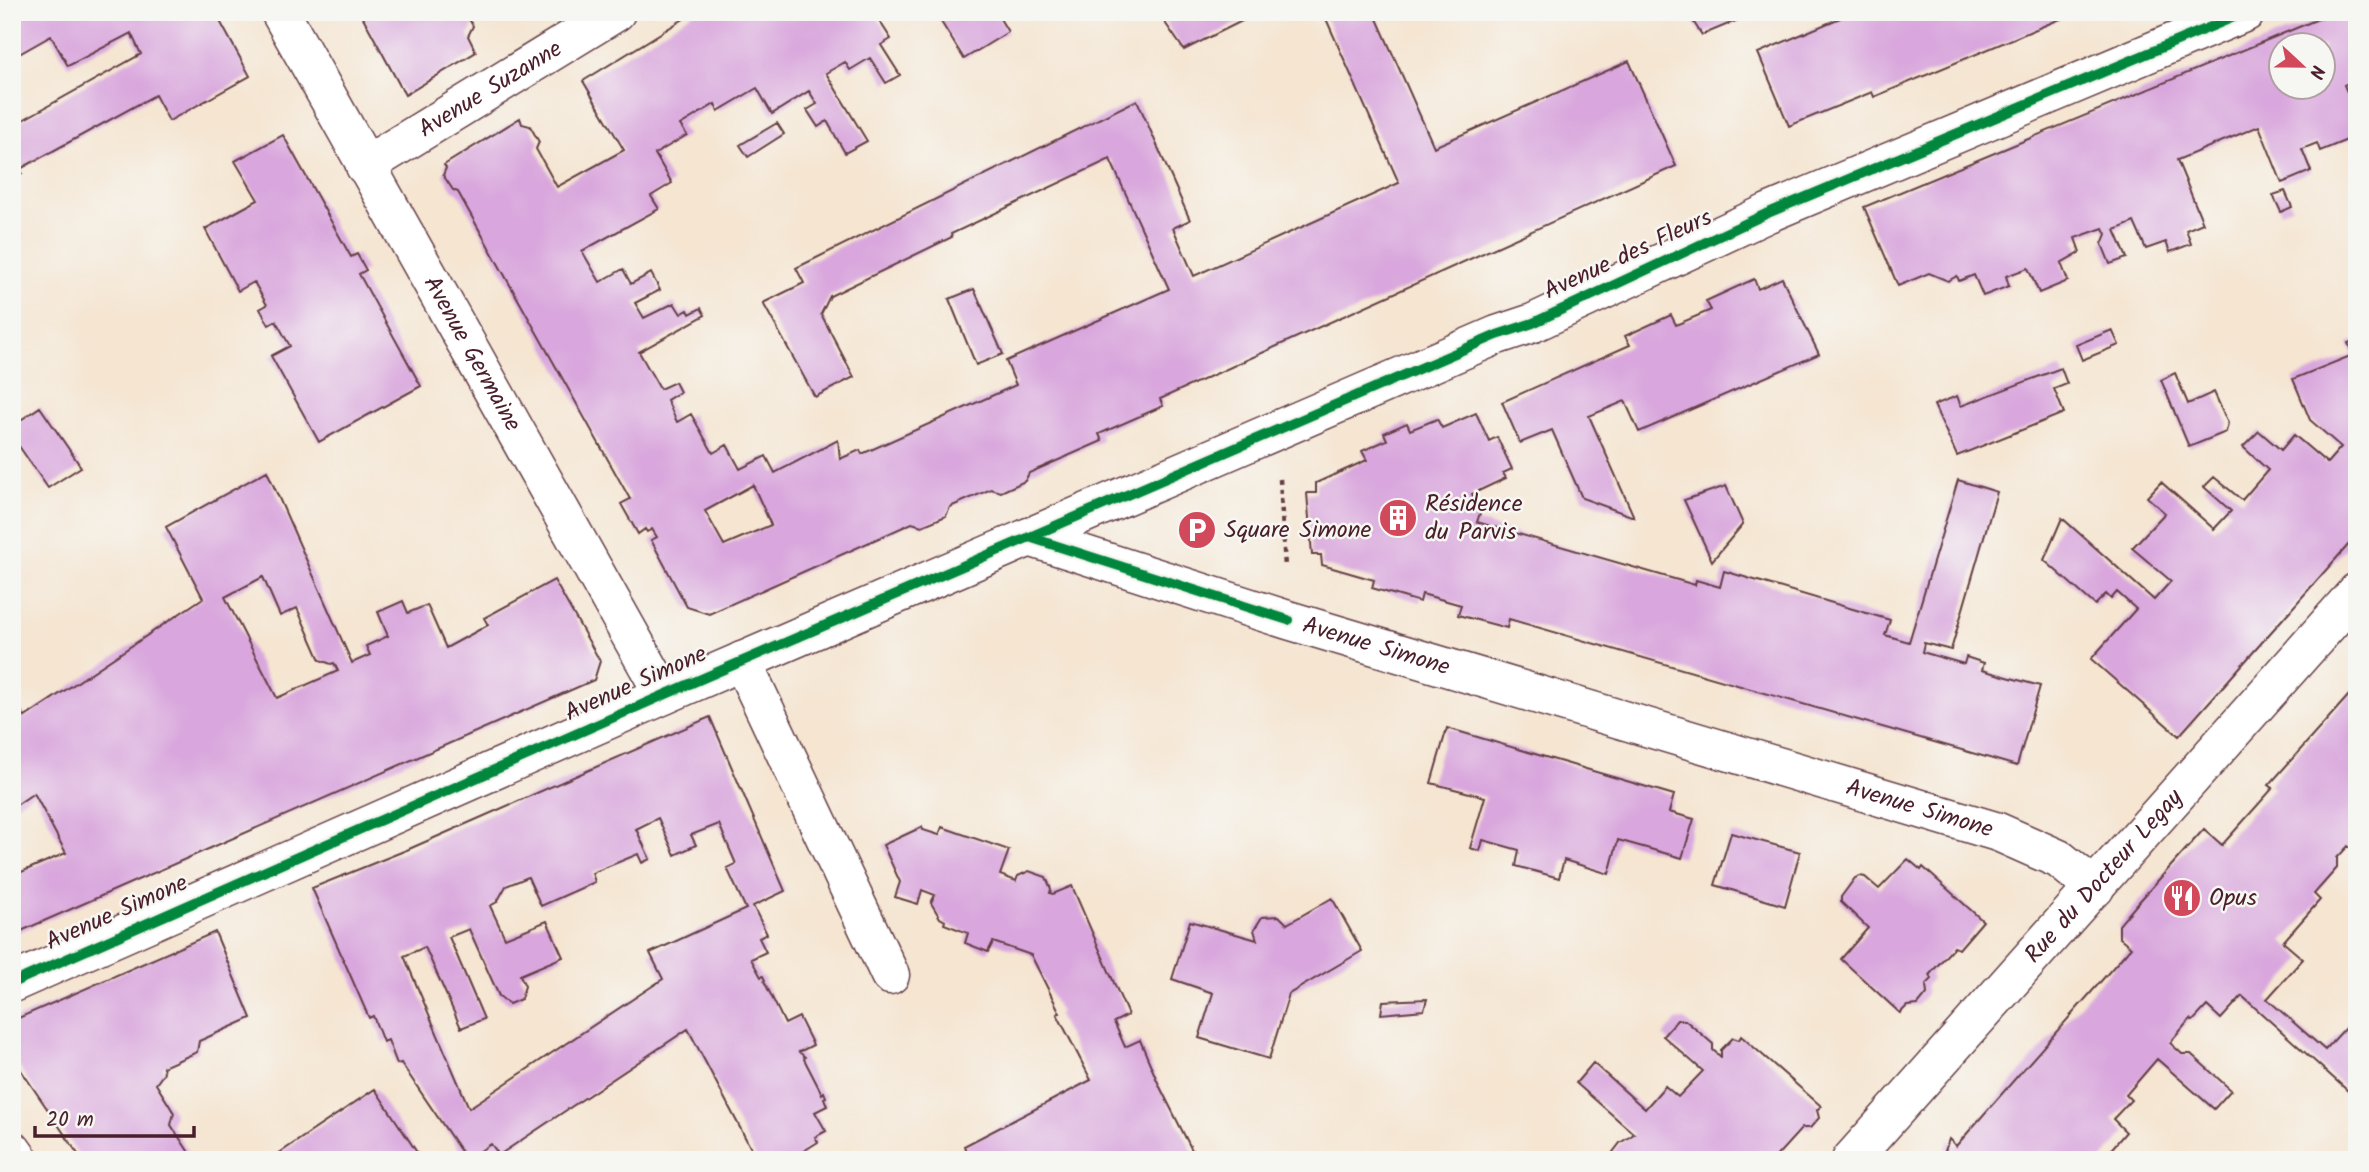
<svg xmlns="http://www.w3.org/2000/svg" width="2369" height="1172" font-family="Kalam,sans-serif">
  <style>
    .building { fill: #d9a7dd; fill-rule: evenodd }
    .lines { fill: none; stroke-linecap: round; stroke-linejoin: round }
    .minor-casing { stroke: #643d44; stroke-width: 41 }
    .path { stroke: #643d44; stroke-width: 4.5; stroke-dasharray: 5 5; stroke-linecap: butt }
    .minor { stroke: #fff; stroke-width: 38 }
    .cycleway-casing { stroke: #f6f6f2; stroke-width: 15 }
    .cycleway { stroke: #00873e; stroke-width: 10 }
    .labels { text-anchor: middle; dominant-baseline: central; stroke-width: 5; stroke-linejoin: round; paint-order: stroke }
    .street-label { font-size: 24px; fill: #4a1f2b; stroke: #f6f6f2 }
    .poi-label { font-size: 24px; fill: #4a1f2b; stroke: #f6f6f2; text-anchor: start }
  </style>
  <rect width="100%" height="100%" fill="#f6f6f2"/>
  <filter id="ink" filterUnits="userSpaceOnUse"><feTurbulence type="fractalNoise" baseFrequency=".0143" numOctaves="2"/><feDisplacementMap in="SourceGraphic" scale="14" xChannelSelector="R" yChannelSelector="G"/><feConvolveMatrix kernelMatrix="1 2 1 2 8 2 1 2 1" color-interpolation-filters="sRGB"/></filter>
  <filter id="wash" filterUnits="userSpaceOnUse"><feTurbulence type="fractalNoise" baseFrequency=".00686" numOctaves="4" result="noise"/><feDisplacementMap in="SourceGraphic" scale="28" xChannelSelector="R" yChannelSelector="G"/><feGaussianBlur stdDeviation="1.57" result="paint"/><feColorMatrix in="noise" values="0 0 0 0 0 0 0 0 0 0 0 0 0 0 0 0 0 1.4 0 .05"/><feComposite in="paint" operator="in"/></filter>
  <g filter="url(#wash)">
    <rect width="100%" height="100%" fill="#f5e5d1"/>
    <g id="blocks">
      <!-- building -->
      <path class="building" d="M12,12H215L250,76L169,121L155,95L20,169L22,173L12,178V126L141,54L131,33L68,66L51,36L12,58Z
        M360,12H465L473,26L468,36L476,52L405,95Z
        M695,12H879L875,14L891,39L881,45L900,75L886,83L870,58L850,70L845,62L826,73L867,141L845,153L827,121L818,127L807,110L817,104L809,91L772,114L757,88L718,111L715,104L680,125L687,135L655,154L672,183L651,196L659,209L582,251L600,282L623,269L631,284L651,273L660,290L635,303L644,318L674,303L681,314L688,310L690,314L701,308L705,315L639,352L660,389L675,382L680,392L667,400L677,422L691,414L713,453L727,445L740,469L766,456L775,473L838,440L840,459L860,450L862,454L1016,385L1006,361L1169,289L1110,159L951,234L952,237L830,296L821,314L854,377L815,397L763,303L804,283L796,268L1137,100L1190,220L1173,228L1194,276L1399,183L1323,12H1374L1434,147L1629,61L1676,166L1160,399L1163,406L1099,434L1102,441L1029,473L1025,481L1001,492L991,489L950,507L946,516L922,526L912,523L709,614L687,607L651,540L657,537L652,529L647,532L645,529L638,534L621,504L630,499L458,192L453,190L443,175L446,168L444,165L520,118L522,124L530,126L539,142L536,149L557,187L624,150L583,81ZM753,485L771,525L724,545L705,511Z
        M935,12H996L1008,32L964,59Z
        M1162,12H1260L1184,50L1159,14Z
        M1687,12H1740L1743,18L1702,35Z
        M1854,12H2077L1874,97L1872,92L1789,126L1758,53Z
        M2335,12H2357V79L2344,85L2357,115V136L2320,151L2317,143L2302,149L2311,171L2282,183L2259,126L2177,160L2203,223L2186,230L2191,244L2170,252L2166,242L2146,249L2134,222L2115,230L2127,258L2110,264L2102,244L2106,234L2103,228L2075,238L2080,252L2061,263L2068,281L2039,293L2028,268L2006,276L2009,286L1983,296L1974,275L1959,281L1957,276L1948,281L1929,273L1898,286L1864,207ZM2281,46H2324V88H2281Z
        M777,123L784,134L748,157L740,145Z
        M283,135L351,257L357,254L366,270L359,274L421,386L319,442L271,356L290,346L276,321L269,325L260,309L267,305L254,282L238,291L205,229L258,200L235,161Z
        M2285,191L2292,207L2281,212L2273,195Z
        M1782,278L1819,354L1639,432L1625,401L1589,416L1634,517L1582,498L1552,430L1520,443L1502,402L1630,345L1625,336L1671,315L1676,325L1711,310L1706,301L1754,279L1758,289Z
        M974,289L1003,354L976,365L949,299Z
        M2112,330L2119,345L2082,360L2076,345Z
        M2357,340V535L2179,736L2091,659L2136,609L2117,592L2111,599L2106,594L2095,605L2044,560L2062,518L2154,600L2171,581L2132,548L2165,513L2147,497L2161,482L2214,529L2231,511L2204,487L2214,477L2242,500L2268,470L2243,447L2259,431L2281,450L2294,435L2327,463L2341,447L2310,420L2293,379L2353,355L2348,343Z
        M2061,368L2067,384L2054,389L2064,413L1957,456L1934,405L1957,396L1961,406Z
        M2175,373L2188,404L2214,392L2228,423L2226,432L2189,447L2161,380Z
        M40,407L81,467L48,488L12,436V426Z
        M1476,413L1489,441L1497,437L1512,469L1503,473L1506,478L1472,494L1480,513L1477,522L1695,585L1696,580L1720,587L1724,571L1890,620L1885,635L1909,642L1958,480L1997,492L1951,650L1924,643L1922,652L1964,664L1966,657L1984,663L1982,670L2040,686L2017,766L1509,619L1507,628L1458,615L1461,605L1422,594L1420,602L1372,588L1374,580L1322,565L1321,555H1312L1307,493H1316V483L1367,460L1362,451L1387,440L1384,433L1407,423L1410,430L1437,419L1442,428Z
        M267,471L352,663L370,655L366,646L388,636L378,612L403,601L408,613L427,605L446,648L488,625L484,618L554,580L600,661L594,680L12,935V876L66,853L34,793L12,808V698L25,717L203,598L166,527ZM263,577L280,616L297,608L320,660L331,664L334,663L338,671L277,698L225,597Z
        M1726,486L1743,524L1712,561L1684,500Z
        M2357,686V853L2348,846L2337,858V868L2314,894L2320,900L2283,942L2303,959L2267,999L2325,1050L2357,1015V1081L2348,1091L2242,996L2221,1019L2207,1006L2193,1021L2190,1019L2170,1043L2182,1054H2191L2231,1090L2214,1109L2157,1059L2126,1095L2131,1100L2113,1119L2126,1132L2102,1160H1942L1949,1139L1956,1146L2131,947L2119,937V925L2137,904L2204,829L2222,845L2273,788L2269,785Z
        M710,717L785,891L753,906L767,934L759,938L766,952L751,959L761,977L763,976L765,980L764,981L785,1024L799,1017L813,1045L799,1052L805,1057L804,1059L822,1094L824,1092L826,1097L824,1098L827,1106L815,1112L826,1131L815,1137L818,1142L802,1152L806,1160H757L688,1029L499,1155L491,1144L469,1158L464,1156L401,1063L397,1064L388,1040L383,1042L373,1016L369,1018L312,888L409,849ZM658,818L675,855L696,845L691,835L719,824L736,864L727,868L746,909L650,953L663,979L469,1108L404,956L425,947L461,1028L484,1019L449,937L469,929L499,996L509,1004L521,999L525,986L520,975L563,957L547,921L505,938L490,906L497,902L506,886L528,877L541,906L595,882L592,873L638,854L642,863L650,859L636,829Z
        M1447,728L1674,795L1669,812L1694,819L1682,858L1618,840L1609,874L1564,860L1559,878L1516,866L1519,850L1483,840L1480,851L1470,848L1485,797L1431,783Z
        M922,827L923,830L939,835L942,827L1009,850L1000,875L1016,881L1018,876L1029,871L1046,877L1051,889L1050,893L1053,894L1072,886L1128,1015L1114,1022L1125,1047L1140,1040L1159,1085L1197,1160H970L964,1146L1091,1080L1057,1014L1060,1013L1031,955L993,942L988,952L965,943L968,933L944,924L945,921L940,918L931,903L935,895L922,890L918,904L895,897L900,882L883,845Z
        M1731,833L1800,852L1785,906L1715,885Z
        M1908,859L1921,870L1923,867L1983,921L1959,949L1954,947L1930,974L1932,979L1926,985L1927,994L1918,1005L1907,1006L1900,1013L1841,959L1868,928L1841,902V897L1855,878L1860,876L1865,877L1879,889Z
        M1332,898L1362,951L1289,994L1269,1059L1199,1038L1213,993L1172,979L1190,921L1257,940L1254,930L1262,917L1279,916L1287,924Z
        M215,932L251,1018L199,1041L197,1052L163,1067L164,1073L156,1084L174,1113L171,1125L194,1160H82L12,1057V1023L16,1019Z
        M1427,999L1424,1010L1381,1014L1383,1001Z
        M1677,1020H1685L1713,1044V1050L1721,1057V1050L1733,1038L1739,1040L1741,1036L1821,1106L1817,1110L1819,1118L1810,1128H1802L1773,1160H1607L1620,1143L1634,1134L1576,1083L1593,1063L1645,1109L1665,1086L1678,1097L1703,1071L1663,1036Z
        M375,1089L422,1160H269Z"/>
    </g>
  </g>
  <g filter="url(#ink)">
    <use href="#blocks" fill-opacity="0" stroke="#643d44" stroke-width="2"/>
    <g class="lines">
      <defs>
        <g id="minor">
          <path id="s1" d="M280,12L664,695"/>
          <path id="s2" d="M365,166L616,12"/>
          <path id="s3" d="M1029,537L1288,620L1998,832L2059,859L2095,888"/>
          <path d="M742,661L890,975"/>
          <path d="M12,983L664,695L1497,335L1533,323L1768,213L2246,12"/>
          <path d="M12,1150L19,1160"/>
          <path id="s4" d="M1851,1160L2357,592"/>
        </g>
      </defs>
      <!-- minor casing -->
      <use href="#minor" class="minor-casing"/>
      <!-- path -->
      <path class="path" d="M1280,479L1285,568"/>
      <!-- minor -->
      <use href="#minor" class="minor"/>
      <defs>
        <path id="cycleway" d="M1029,537L1288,620
          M12,983L664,695L1497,335L1533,323L1768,213L2246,12"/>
      </defs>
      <!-- cycleway casing -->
      <use href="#cycleway" class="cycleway-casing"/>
      <!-- cycleway -->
      <use href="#cycleway" class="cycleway"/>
    </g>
  </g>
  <!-- icons -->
  <defs>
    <symbol id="building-disc" viewBox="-11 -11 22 22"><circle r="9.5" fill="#d1495b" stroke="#f6f6f2"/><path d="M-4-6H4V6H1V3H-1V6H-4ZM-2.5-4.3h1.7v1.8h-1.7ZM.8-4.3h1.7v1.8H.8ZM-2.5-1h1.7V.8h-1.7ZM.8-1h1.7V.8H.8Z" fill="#fff"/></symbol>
    <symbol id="parking-disc" viewBox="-11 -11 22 22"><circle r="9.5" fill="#d1495b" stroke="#f6f6f2"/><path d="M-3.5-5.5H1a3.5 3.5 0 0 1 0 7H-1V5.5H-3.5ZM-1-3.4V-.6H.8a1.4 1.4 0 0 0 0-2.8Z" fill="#fff"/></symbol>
    <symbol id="restaurant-disc" viewBox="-11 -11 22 22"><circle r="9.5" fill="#d1495b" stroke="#f6f6f2"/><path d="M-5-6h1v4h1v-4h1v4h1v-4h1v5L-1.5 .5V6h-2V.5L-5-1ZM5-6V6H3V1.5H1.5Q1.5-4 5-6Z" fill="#fff"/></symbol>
  </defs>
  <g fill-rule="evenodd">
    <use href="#building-disc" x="1376" y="496" width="44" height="44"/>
    <use href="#parking-disc" x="1175" y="508" width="44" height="44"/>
    <use href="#restaurant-disc" x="2160" y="876" width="44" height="44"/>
  </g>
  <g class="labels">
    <!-- street labels -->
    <g class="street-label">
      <text stroke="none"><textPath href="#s2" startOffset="147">Avenue Suzanne</textPath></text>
      <text transform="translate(1628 255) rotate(-25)">Avenue des Fleurs</text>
      <text stroke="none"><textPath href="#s1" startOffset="392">Avenue Germaine</textPath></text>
      <text stroke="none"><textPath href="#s3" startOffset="364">Avenue Simone</textPath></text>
      <text transform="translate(636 684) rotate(-24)">Avenue Simone</text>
      <text stroke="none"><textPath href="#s3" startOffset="931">Avenue Simone</textPath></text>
      <text stroke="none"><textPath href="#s4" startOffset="380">Rue du Docteur Legay</textPath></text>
      <text transform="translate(117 913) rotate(-24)">Avenue Simone</text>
    </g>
    <!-- poi labels -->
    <g class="poi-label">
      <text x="1425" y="504">Résidence<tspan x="1425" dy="28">du Parvis</tspan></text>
      <text x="1224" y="530">Square Simone</text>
      <text x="2209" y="898">Opus</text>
    </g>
  </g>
  <!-- margin -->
  <rect width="2369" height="1172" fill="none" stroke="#f6f6f2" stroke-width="42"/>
  <!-- north arrow -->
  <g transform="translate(2302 66) rotate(112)"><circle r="33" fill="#f6f6f2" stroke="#b1a0a2" stroke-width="2"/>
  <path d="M0-5L12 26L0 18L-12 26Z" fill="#d1495b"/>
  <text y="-10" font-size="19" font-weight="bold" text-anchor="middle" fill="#4a1f2b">N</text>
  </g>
  <!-- scale -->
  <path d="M35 1126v10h159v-10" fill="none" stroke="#4a1f2b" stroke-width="3.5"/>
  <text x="46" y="1126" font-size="21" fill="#4a1f2b" stroke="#f6f6f2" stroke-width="5" paint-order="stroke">20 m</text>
</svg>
